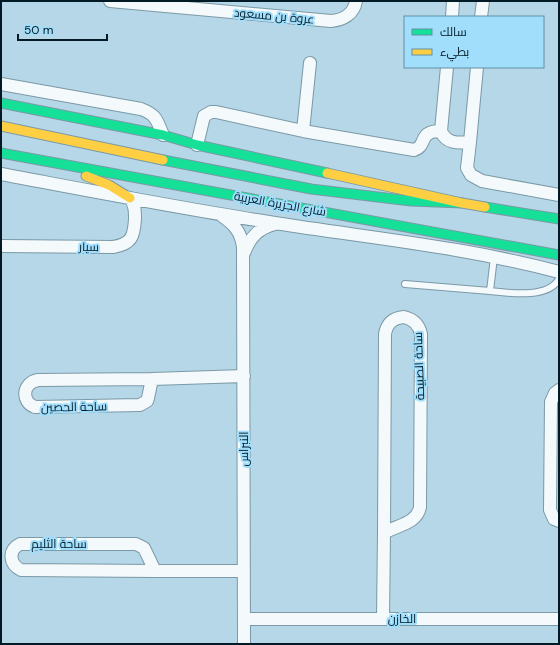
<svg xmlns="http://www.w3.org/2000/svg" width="560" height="645" font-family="'DM Sans',Cairo,sans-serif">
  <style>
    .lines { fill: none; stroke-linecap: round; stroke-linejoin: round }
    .lane-casing { stroke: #7b99a7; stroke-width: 8 }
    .street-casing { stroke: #7b99a7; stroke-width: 14 }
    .fast-casing { stroke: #7b99a7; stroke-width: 11 }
    .slow-casing { stroke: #7b99a7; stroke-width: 11 }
    .path { stroke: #c9d4d9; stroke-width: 2; stroke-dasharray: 2 2; stroke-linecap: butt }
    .lane { stroke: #f4f9fb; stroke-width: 6 }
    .street { stroke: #f4f9fb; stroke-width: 12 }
    .fast { stroke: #16e098; stroke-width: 9 }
    .slow { stroke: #ffcf43; stroke-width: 9 }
    .labels { text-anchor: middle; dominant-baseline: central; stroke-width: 4; stroke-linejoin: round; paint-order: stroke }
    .street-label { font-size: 12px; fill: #021a25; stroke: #a1defc }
  </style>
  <rect width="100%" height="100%" fill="#b6d7e7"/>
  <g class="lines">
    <defs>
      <path id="lane" d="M405,284L490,291L494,257
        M490,291C509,293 548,299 559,279"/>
      <path id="street" d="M110,1L331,21C343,20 354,14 356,1
        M452,17L453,1
        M481,17L483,1
        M447,67L441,131C446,144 458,143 470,142L477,67
        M1,84L141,109C157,115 157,121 163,135
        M303,131L310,63
        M470,142L467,168L471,175L482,181L559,195
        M197,145L204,116L211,112H216L303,131L414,150C428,146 417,131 441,131
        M1,174C92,191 184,209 275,223C370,238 466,247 559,272
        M222,216C234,224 241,232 243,247L244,644
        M1,246L113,247C132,244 134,236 135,219C135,211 135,205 130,198
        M244,253C250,237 259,228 275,224
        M404,317C413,319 419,325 421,334L420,507C417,524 397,525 384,533L385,334C387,323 393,318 404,317Z
        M152,379L148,398L147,401L140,405L35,407C21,402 22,383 38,380Z
        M152,379L244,376
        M559,390L555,393L551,402L550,510L554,519L559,521
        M20,544H136L144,548L155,571L21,570C9,564 8,550 20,544Z
        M155,571H244
        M244,619H559
        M383,619L384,533"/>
      <path id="fast" d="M1,103L163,135L197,145L327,173
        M1,153L559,255
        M163,160L311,189L411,201L462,203
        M485,207L559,219"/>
      <path id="slow" d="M1,126L163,160
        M327,173L462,203L485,207
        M86,176L109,185L130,198"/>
    </defs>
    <!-- lane casing -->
    <use href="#lane" class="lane-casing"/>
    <!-- street casing -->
    <use href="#street" class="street-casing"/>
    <!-- fast casing -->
    <use href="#fast" class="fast-casing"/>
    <!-- slow casing -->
    <use href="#slow" class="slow-casing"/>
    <!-- path -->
    <path class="path" d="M1,577L5,572"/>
    <!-- lane -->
    <use href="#lane" class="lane"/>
    <!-- street -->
    <use href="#street" class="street"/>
    <!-- fast -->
    <use href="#fast" class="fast"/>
    <!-- slow -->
    <use href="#slow" class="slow"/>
  </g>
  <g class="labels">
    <!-- street labels -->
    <g class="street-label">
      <text transform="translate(274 16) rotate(5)">عروة بن مسعود</text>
      <text transform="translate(280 204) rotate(10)">شارع الجزيرة العربية</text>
      <text transform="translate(89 247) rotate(1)">سيار</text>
      <text transform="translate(419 366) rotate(-92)">ساحة الصبيحة</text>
      <text transform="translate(74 407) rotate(-1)">ساحة الحصين</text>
      <text transform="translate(244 449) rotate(-90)">النبراس</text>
      <text x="59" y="544">ساحة الثليم</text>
      <text x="402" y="619">الخازن</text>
    </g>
  </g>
  <!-- border -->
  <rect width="560" height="645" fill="none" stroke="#021a25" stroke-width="4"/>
  <!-- legend -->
  <rect x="404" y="16" width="140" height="52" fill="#a1defc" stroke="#6190a6"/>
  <rect x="412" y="29" width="20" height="6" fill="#16e098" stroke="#6190a6"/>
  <text x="440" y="36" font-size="12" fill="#021a25">سالك</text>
  <rect x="412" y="49" width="20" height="6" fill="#ffcf43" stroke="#6190a6"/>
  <text x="440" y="56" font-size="12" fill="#021a25">بطيء</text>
  <!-- scale -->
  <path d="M18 34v6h89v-6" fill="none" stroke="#021a25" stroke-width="2"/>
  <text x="24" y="34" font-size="12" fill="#021a25" stroke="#a1defc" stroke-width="3" paint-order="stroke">50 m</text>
</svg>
